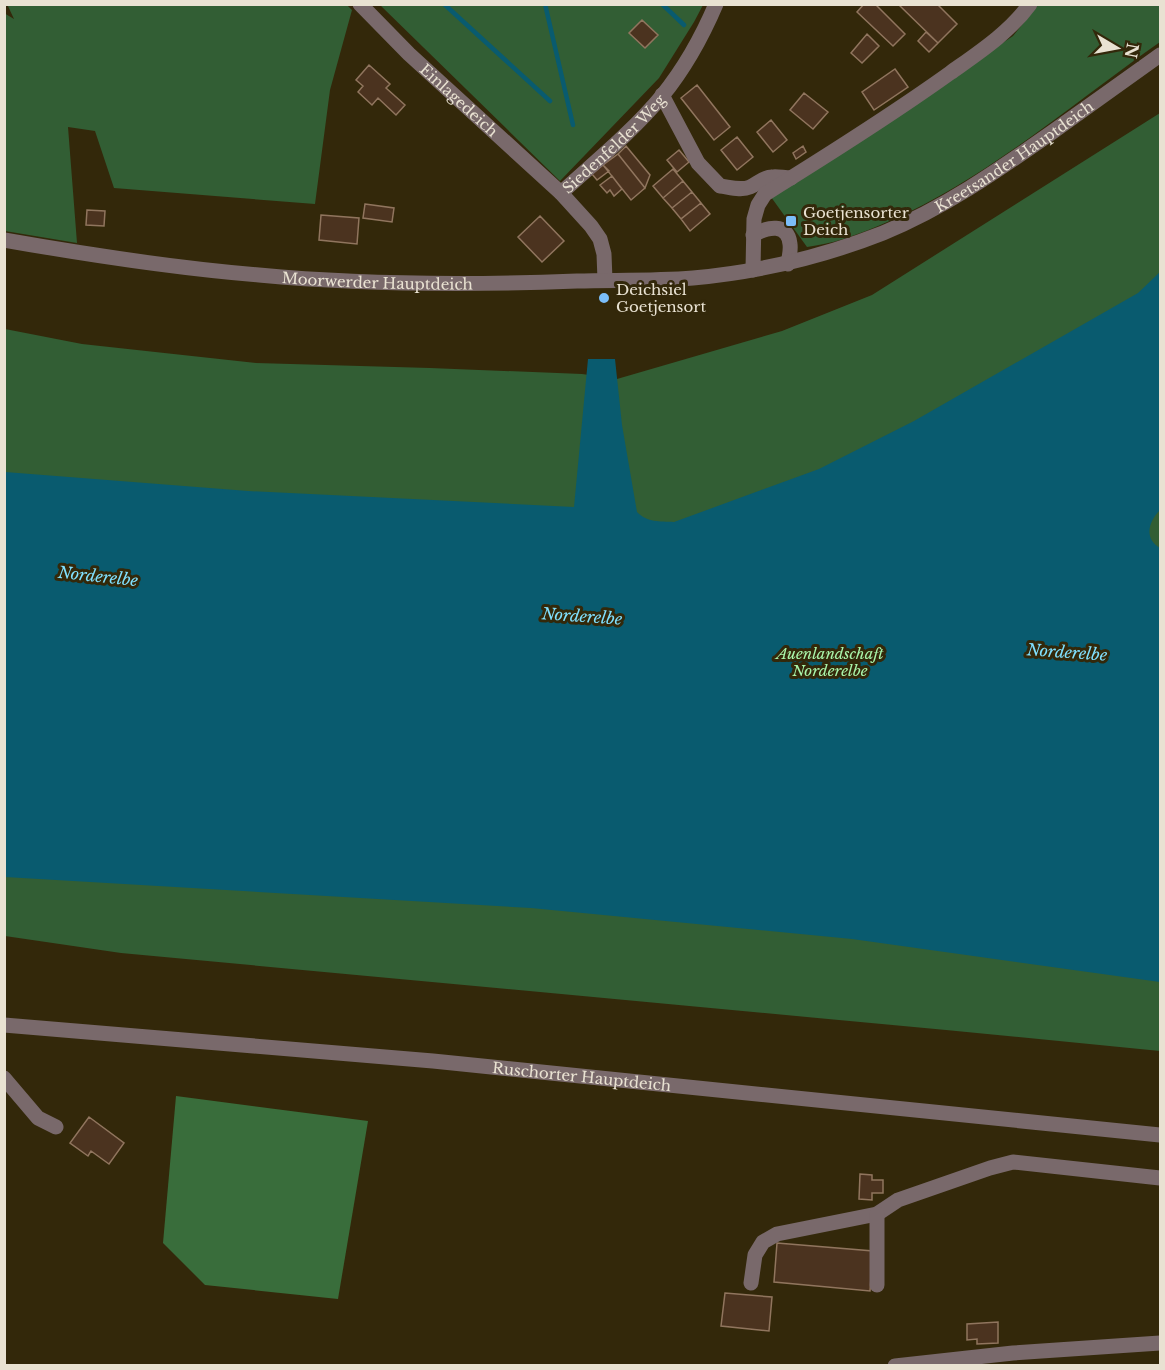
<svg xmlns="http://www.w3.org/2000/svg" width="1165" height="1370" font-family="'Libre Baskerville',serif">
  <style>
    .green { fill: #325e34 }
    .forest { fill: #396d3b }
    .water { fill: #095b6f }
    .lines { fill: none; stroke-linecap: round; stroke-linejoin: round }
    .stream { stroke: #095b6f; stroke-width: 4.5 }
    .building { fill: #4b331f; stroke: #90755e; stroke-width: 1.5 }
    .minor { stroke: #79696b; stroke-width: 15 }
    .poi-dot { fill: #7bbef9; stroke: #33280a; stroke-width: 2 }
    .labels { text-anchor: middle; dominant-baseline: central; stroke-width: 6; stroke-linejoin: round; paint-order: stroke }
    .street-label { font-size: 15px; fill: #e9e2d2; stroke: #33280a }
    .poi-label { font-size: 15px; fill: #e9e2d2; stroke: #33280a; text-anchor: start }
    .park-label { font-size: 15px; font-style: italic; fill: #a9f5aa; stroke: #33280a }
    .water-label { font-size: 16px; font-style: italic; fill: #80e1ff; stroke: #33280a }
  </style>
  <rect width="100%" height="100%" fill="#33280a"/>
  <!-- green -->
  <path class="green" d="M7,4L347,5L352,10L330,90L315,204L114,188L95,131L68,127L77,243L5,231L4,13L14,19Z
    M380,5H703L694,22L659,78L560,181Z
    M1038,5H1160V42C1059,113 963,200 843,239C831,243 819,245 807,247L771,197L1013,36Z
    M1160,113V1051L946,1030L121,953L5,936V329L82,344L256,363L430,368L582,374L617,379L782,331L872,295Z"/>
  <!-- forest -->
  <path class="forest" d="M176,1096L368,1121L338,1299L205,1285L163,1243Z"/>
  <!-- water -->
  <path class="water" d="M1160,272V510C1148,522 1144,539 1160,548V982L852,939L531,908L5,877V472L248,491L574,507L588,359H615L622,425L637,512C648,523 659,521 674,522L819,469L914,421L1138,293Z"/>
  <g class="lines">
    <!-- stream -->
    <path class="stream" d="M444,4L550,101
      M545,4L573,125
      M662,4L684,25"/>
  </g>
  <!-- building -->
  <path class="building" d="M864,4H875L905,34L893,46L857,12Z
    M898,4H937L957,24L938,43Z
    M642,20L658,35L645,48L629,33Z
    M926,32L938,43L929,52L918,41Z
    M867,34L879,46L862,63L851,53Z
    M369,65L390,84L386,88L405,105L396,115L378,98L372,105L358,92L363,86L356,80Z
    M895,69L908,87L874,110L862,92Z
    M697,85L730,127L714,140L681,98Z
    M804,93L828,112L813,129L790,110Z
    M771,120L787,140L773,152L757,132Z
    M737,137L753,157L737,170L721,150Z
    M626,146L650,175L645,188L618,154Z
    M803,146L806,152L796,159L793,153Z
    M679,150L689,162L677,172L667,160Z
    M618,154L645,188L631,200L603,165Z
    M603,165L609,171L597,180L592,174Z
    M673,169L683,181L663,198L653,186Z
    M612,176L622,189L614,196L610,190L607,193L600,185Z
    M683,181L692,192L672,208L663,198Z
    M692,192L701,203L681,219L672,208Z
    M701,203L710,214L690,231L681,219Z
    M365,204L394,208L392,222L363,218Z
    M87,210L105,211L104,226L86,225Z
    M321,215L359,218L357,244L319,240Z
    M540,216L564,241L542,262L518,237Z
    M89,1117L124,1143L109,1164L91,1151L88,1156L70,1143Z
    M860,1174L872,1175V1180H883V1193H872V1200L859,1199Z
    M777,1243L873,1251L870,1291L774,1282Z
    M725,1293L772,1297L769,1331L721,1326Z
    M998,1322V1343L977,1344V1339L967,1340V1324Z"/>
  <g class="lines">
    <!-- minor -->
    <g class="minor">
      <path id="s1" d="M360,4L409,54L561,193L591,226L600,239L604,254L605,280"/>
      <path d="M662,95L698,163L720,186C729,187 741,191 750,187C757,184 763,177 772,177C777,176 784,178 791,178"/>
      <path id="s2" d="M561,193C595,162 632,132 662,96C684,69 702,37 716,4"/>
      <path d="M753,235C767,227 788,222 790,244C791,251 789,257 788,264"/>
      <path id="s3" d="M4,240C89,255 174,268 259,275C365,285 471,285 577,281C616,280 655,281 693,278C759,272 822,257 883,233C944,208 997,171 1051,133C1087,107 1124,81 1160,55"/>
      <path d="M753,270L754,219L758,205L765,194C828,155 890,116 950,73C978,53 1009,33 1030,4"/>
      <path id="s4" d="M4,1025L433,1061L1160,1135"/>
      <path d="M4,1078L38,1118L56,1127"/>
      <path d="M751,1283L755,1255L763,1242L777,1234L877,1214L898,1200L990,1168L1013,1162L1160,1178"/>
      <path d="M877,1285V1214"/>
      <path d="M895,1366L1013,1353L1160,1343"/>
    </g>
  </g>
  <!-- markers -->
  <g class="poi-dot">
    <rect x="785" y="215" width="12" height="12" rx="3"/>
    <circle cx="604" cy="298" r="6"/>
  </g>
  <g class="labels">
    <!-- street labels -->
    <g class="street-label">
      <text stroke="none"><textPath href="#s1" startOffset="138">Einlagedeich</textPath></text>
      <text stroke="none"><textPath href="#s2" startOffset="72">Siedenfelder Weg</textPath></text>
      <text stroke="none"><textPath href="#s3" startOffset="1040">Kreetsander Hauptdeich</textPath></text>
      <text stroke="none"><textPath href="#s3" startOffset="376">Moorwerder Hauptdeich</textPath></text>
      <text stroke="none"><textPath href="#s4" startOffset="580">Ruschorter Hauptdeich</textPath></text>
    </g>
    <!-- poi labels -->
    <g class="poi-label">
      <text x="803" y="212">Goetjensorter<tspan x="803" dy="17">Deich</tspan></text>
      <text x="616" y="289">Deichsiel<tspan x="616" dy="17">Goetjensort</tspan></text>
    </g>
    <!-- park labels -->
    <g class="park-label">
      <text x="830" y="653">Auenlandschaft<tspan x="830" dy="17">Norderelbe</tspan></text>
    </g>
    <!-- water labels -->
    <g class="water-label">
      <text transform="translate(98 576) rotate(6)">Norderelbe</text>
      <text transform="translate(582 616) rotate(4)">Norderelbe</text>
      <text transform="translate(1067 652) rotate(4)">Norderelbe</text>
    </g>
  </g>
  <!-- border -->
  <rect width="1165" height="1370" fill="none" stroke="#e9e2d2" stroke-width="12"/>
  <!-- north arrow -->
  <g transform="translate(1117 48) rotate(100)" stroke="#33280a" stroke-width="4.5" paint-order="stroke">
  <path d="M0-4.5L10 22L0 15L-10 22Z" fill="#e9e2d2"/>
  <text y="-9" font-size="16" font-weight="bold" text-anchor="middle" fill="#e9e2d2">N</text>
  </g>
</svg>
